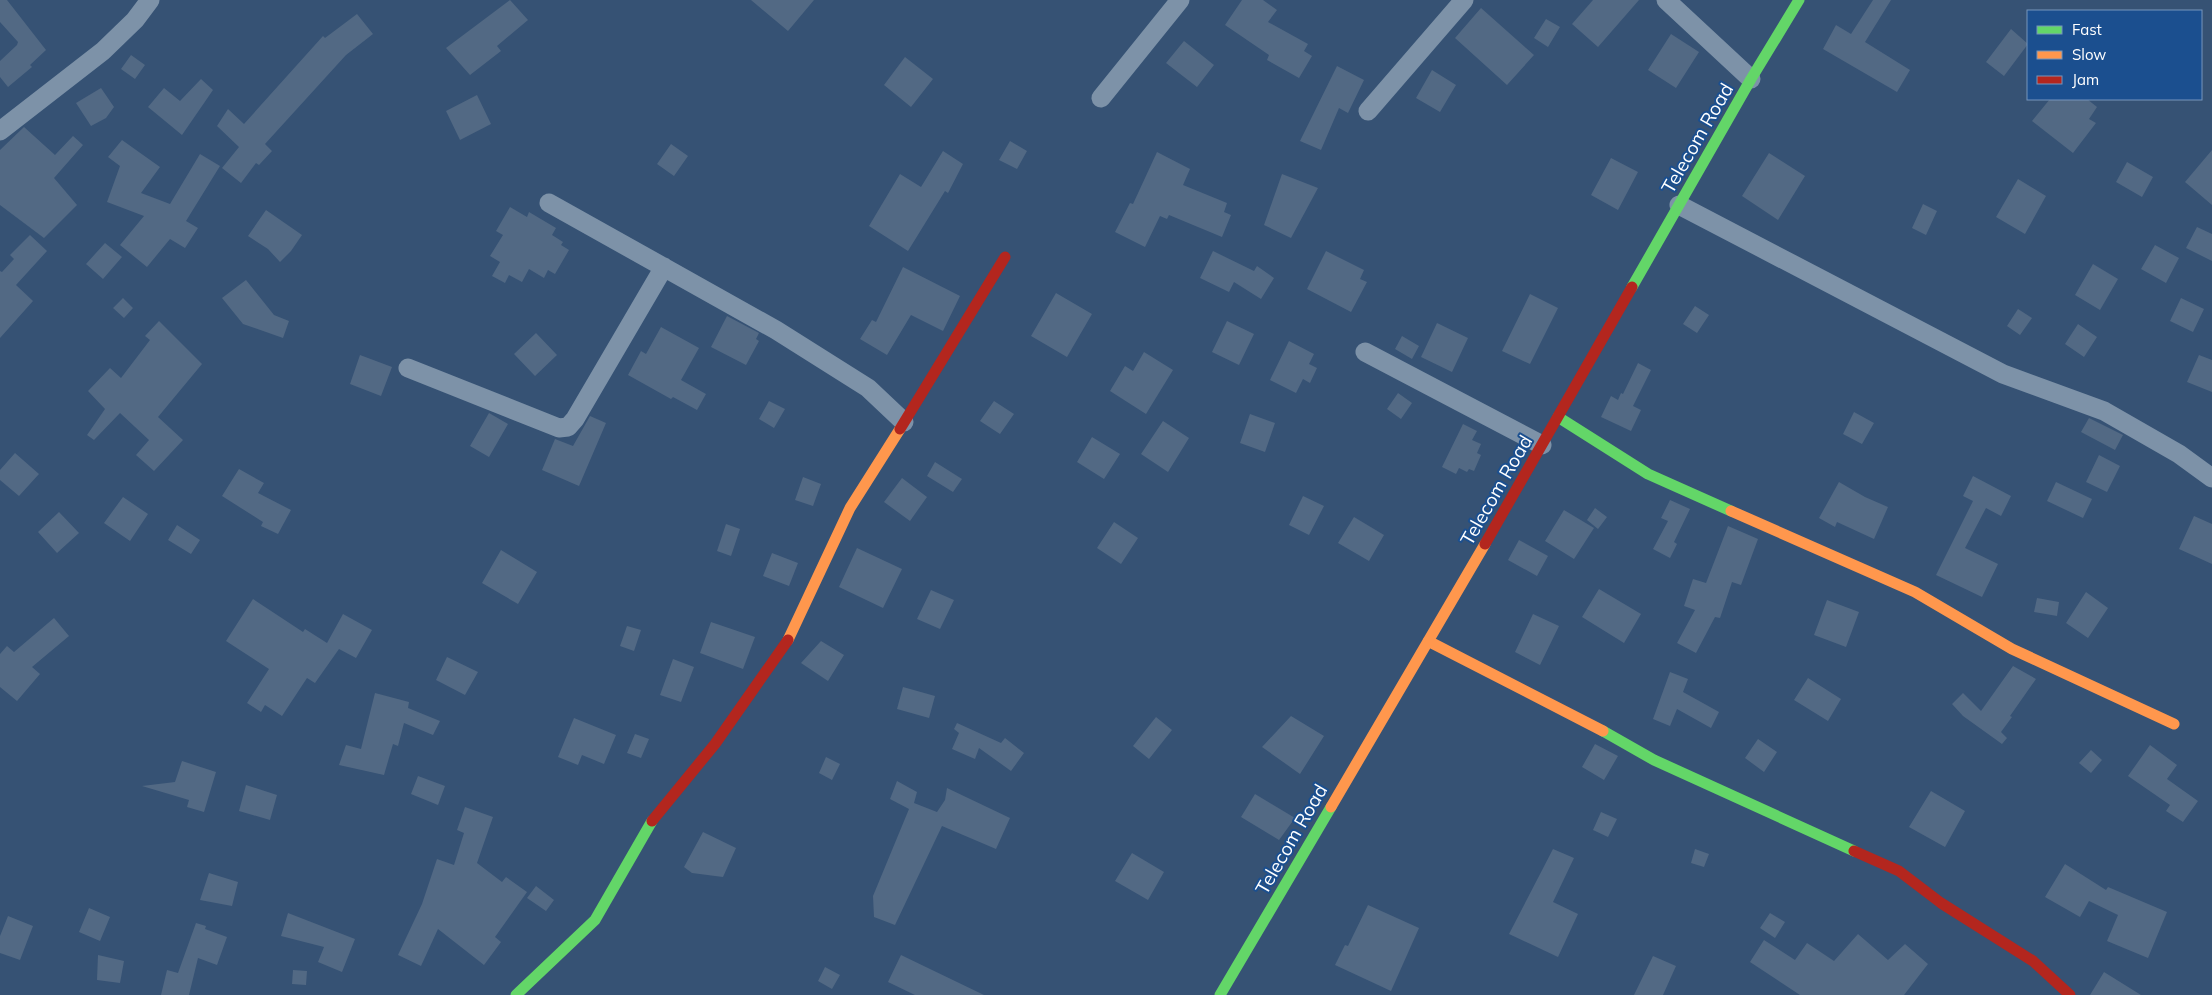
<svg xmlns="http://www.w3.org/2000/svg" width="2212" height="995" font-family="Mulish,sans-serif">
  <style>
    .building { fill: #526984 }
    .lines { fill: none; stroke-linecap: round; stroke-linejoin: round }
    .street { stroke: #7d92a8; stroke-width: 19 }
    .fast { stroke: #63d668; stroke-width: 11 }
    .slow { stroke: #ff974d; stroke-width: 11 }
    .jam { stroke: #b3261e; stroke-width: 11 }
    .labels { text-anchor: middle; dominant-baseline: central; stroke-width: 4; stroke-linejoin: round; paint-order: stroke }
    .street-label { font-size: 19px; fill: #fff; stroke: #1b4f8f }
  </style>
  <rect width="100%" height="100%" fill="#365274"/>
  <!-- building -->
  <path class="building" d="M0,0H7L46,50L30,65L32,67L8,87L0,77V61L17,45L18,42L0,22Z
    M510,0L528,20L497,46L501,51L470,75L446,48Z
    M751,0H814L788,31Z
    M1242,0H1263L1277,10L1268,22L1308,44L1304,51L1312,56L1299,78L1267,60L1269,55L1225,25Z
    M1593,0H1639L1598,47L1572,24Z
    M1873,0H1891L1865,42L1910,70L1897,92L1823,49L1836,25L1851,34Z
    M1481,8L1534,55L1507,85L1455,38Z
    M357,14L373,34L346,55L265,144L272,151L259,165L256,163L241,183L222,168L239,147L217,126L228,109L244,124L323,36L325,38Z
    M1546,19L1560,27L1548,47L1534,38Z
    M2011,29L2028,44L2004,76L1986,62Z
    M1671,34L1699,52L1676,88L1648,70Z
    M1184,41L1214,65L1197,87L1166,63Z
    M131,55L145,65L135,79L121,69Z
    M905,57L933,79L911,107L884,85Z
    M1337,66L1364,80L1348,113L1339,108L1321,150L1300,141Z
    M1432,70L1456,85L1440,112L1416,98Z
    M201,79L213,90L182,135L148,107L164,88L180,101Z
    M101,88L114,107L106,118L91,126L76,103Z
    M477,95L491,124L460,140L446,111Z
    M2050,99H2087L2097,107L2089,119L2096,123L2073,153L2032,121Z
    M24,127L55,155L73,136L83,145L54,178L77,205L44,238L0,205V150Z
    M122,140L160,167L141,193L170,204L200,154L220,166L186,221L198,228L185,248L170,239L147,267L120,245L144,216L107,202L120,166L108,157Z
    M1010,141L1027,151L1017,169L999,160Z
    M671,144L688,156L674,176L657,164Z
    M2212,150V205L2185,182Z
    M943,151L963,164L948,193L945,191L908,251L869,226L900,174L921,187Z
    M1157,152L1190,169L1183,185L1227,203L1224,212L1231,215L1222,237L1169,215L1167,219L1160,216L1145,247L1115,232L1130,203L1133,204Z
    M1769,153L1805,176L1778,220L1742,196Z
    M1611,158L1638,172L1618,210L1591,195Z
    M2127,162L2153,177L2142,197L2116,182Z
    M1282,174L1318,188L1291,238L1264,225Z
    M2018,179L2046,196L2025,234L1996,217Z
    M1923,204L1937,211L1926,235L1912,228Z
    M510,207L527,217L529,212L556,228L552,235L563,242L561,245L569,250L555,274L548,270L544,278L529,269L522,282L509,275L505,283L492,276L500,262L490,256L503,235L496,231Z
    M266,210L302,235L291,251L280,262L268,249L248,236Z
    M2197,227L2212,234V261L2186,248Z
    M30,235L47,251L16,285L33,301L0,338V271L2,272L14,259L10,255Z
    M105,243L122,257L103,279L86,264Z
    M2155,245L2179,258L2166,283L2141,269Z
    M1213,251L1254,271L1257,266L1274,278L1261,299L1234,282L1229,292L1200,278Z
    M1326,251L1364,270L1360,279L1367,282L1351,312L1307,289Z
    M2093,264L2118,279L2100,310L2075,295Z
    M903,267L960,296L943,331L911,315L887,355L860,339L872,320L876,322Z
    M246,280L274,315L289,321L283,338L243,324L222,298Z
    M1056,293L1092,314L1067,357L1031,336Z
    M1530,294L1558,308L1530,364L1502,351Z
    M123,298L133,308L124,318L113,308Z
    M2181,298L2204,309L2193,332L2170,321Z
    M1695,306L1709,315L1697,333L1683,324Z
    M2018,309L2032,318L2020,335L2007,326Z
    M727,316L759,333L756,339L759,341L746,365L711,347Z
    M159,321L202,364L158,417L183,440L154,471L136,455L149,440L120,413L94,440L87,435L105,409L88,391L110,368L121,378L150,340L145,336Z
    M1227,321L1254,334L1239,365L1212,352Z
    M1437,323L1468,338L1452,372L1421,357Z
    M2078,324L2097,337L2084,357L2065,344Z
    M661,327L699,348L681,380L706,394L697,410L673,397L671,399L628,375L641,351L646,354Z
    M536,333L557,355L535,376L514,354Z
    M1402,336L1419,346L1412,359L1395,349Z
    M1289,341L1314,354L1309,364L1317,368L1310,383L1303,379L1296,393L1270,380Z
    M1144,352L1173,370L1146,414L1110,391L1125,366L1133,371Z
    M360,355L392,367L381,396L350,384Z
    M2199,355L2212,360V392L2187,382Z
    M1638,363L1651,370L1633,406L1641,410L1631,431L1601,417L1611,396L1618,400L1621,393L1623,394Z
    M1398,393L1412,403L1401,419L1387,409Z
    M769,401L785,409L774,428L759,419Z
    M994,401L1014,414L1000,434L980,421Z
    M1854,412L1874,423L1862,444L1843,434Z
    M489,413L508,424L489,457L470,446Z
    M1250,414L1275,423L1265,452L1240,443Z
    M590,416L606,423L579,486L542,470L555,439L573,446Z
    M2089,418L2123,435L2115,450L2081,432Z
    M1163,421L1189,438L1168,472L1141,454Z
    M1463,424L1477,431L1472,440L1481,444L1477,453L1481,455L1474,471L1469,469L1467,472L1459,468L1456,474L1442,467Z
    M1092,437L1120,454L1104,479L1077,462Z
    M15,453L39,474L19,496L0,480V470Z
    M2099,455L2120,466L2107,492L2086,482Z
    M935,462L962,479L953,492L927,476Z
    M239,469L264,483L258,493L291,510L278,534L261,526L263,522L222,496Z
    M1973,476L2011,496L2001,516L1986,508L1965,548L1998,564L1982,597L1936,575L1973,501L1963,496Z
    M803,477L821,484L813,506L795,500Z
    M902,478L927,497L910,521L884,502Z
    M1839,482L1865,497L1888,507L1874,539L1837,522L1835,527L1819,518Z
    M2056,482L2092,499L2083,518L2047,501Z
    M1303,496L1324,506L1309,535L1289,525Z
    M123,497L148,514L130,541L104,523Z
    M1670,500L1690,509L1674,542L1677,544L1670,558L1653,549L1668,521L1661,518Z
    M1595,508L1607,517L1598,529L1587,520Z
    M1564,510L1594,528L1574,559L1545,541Z
    M59,512L79,533L57,553L38,532Z
    M2194,516L2212,524V564L2179,549Z
    M1354,517L1384,535L1369,561L1338,543Z
    M1114,522L1138,538L1121,564L1097,548Z
    M726,524L740,529L731,556L717,551Z
    M177,525L200,540L191,554L168,540Z
    M1728,526L1758,539L1741,585L1732,582L1720,618L1715,617L1696,653L1677,643L1695,610L1684,606L1693,579L1706,583Z
    M1519,540L1548,556L1537,576L1508,560Z
    M857,548L902,569L883,608L839,587Z
    M501,550L537,572L518,604L482,583Z
    M772,553L798,563L789,586L763,576Z
    M1599,589L1641,614L1624,643L1582,617Z
    M931,590L954,600L940,629L917,619Z
    M2086,592L2108,608L2088,638L2066,623Z
    M2037,598L2059,602L2057,616L2034,612Z
    M253,599L303,632L305,629L327,643L343,614L372,630L356,658L339,649L315,683L307,678L282,716L265,705L261,712L247,703L269,669L226,641Z
    M1827,600L1859,612L1846,647L1814,635Z
    M1533,614L1559,626L1540,665L1515,652Z
    M54,618L69,636L32,667L40,674L17,701L0,687V654L7,646L14,652Z
    M711,622L755,637L743,669L700,653Z
    M627,626L641,630L634,651L620,646Z
    M821,641L844,655L828,681L801,663Z
    M447,657L478,672L465,695L436,680Z
    M673,659L694,667L681,702L660,695Z
    M2013,666L2036,679L2010,716L2012,717L2001,732L2007,738L2002,744L1963,716L1952,704L1963,693L1981,711Z
    M1670,672L1688,679L1683,692L1719,712L1711,728L1677,709L1670,726L1653,719Z
    M1808,678L1841,699L1828,721L1794,700Z
    M903,687L935,696L929,718L897,709Z
    M375,693L409,702L408,708L440,721L433,735L404,723L398,746L393,744L384,775L339,765L346,745L361,749Z
    M1291,716L1324,736L1300,774L1262,747Z
    M1156,717L1172,730L1149,759L1133,746Z
    M574,718L616,735L604,764L582,755L578,765L558,757Z
    M957,723L1001,743L1005,738L1024,753L1011,771L979,748L975,759L952,749L959,733L954,729Z
    M635,734L649,739L641,758L627,753Z
    M1758,739L1777,752L1764,772L1745,758Z
    M1595,744L1618,756L1604,780L1582,767Z
    M2150,745L2177,765L2167,779L2198,801L2183,822L2166,811L2170,805L2128,776Z
    M2091,750L2102,760L2091,773L2079,763Z
    M826,757L840,764L832,780L819,773Z
    M182,761L216,772L204,812L187,807L189,800L142,786L175,782Z
    M418,776L445,786L438,805L411,794Z
    M897,781L917,792L914,803L937,812L945,800L947,788L1010,818L996,849L942,826L895,925L874,917L873,896L909,809L890,799Z
    M246,785L277,795L270,820L239,811Z
    M1931,791L1965,811L1945,847L1909,827Z
    M1255,794L1295,818L1279,840L1241,817Z
    M465,807L493,817L477,863L502,882L506,877L527,892L495,937L501,942L484,965L438,929L421,966L398,955L422,904L437,859L454,865L464,833L457,830Z
    M1601,812L1617,819L1608,837L1593,830Z
    M703,832L736,848L723,877L692,873L684,867Z
    M1553,849L1574,858L1553,902L1578,914L1558,957L1509,934Z
    M1695,849L1709,854L1704,867L1691,863Z
    M1132,853L1164,872L1148,900L1115,881Z
    M2065,864L2106,890L2108,887L2167,912L2148,958L2107,941L2118,915L2089,901L2080,917L2045,897Z
    M209,873L238,882L232,906L200,900Z
    M536,886L554,900L546,911L527,898Z
    M1368,905L1419,928L1391,991L1335,965L1345,945L1348,946Z
    M89,908L110,917L100,941L79,932Z
    M288,913L355,939L342,972L318,962L324,947L281,936Z
    M1770,913L1785,922L1775,938L1760,928Z
    M8,916L33,926L20,960L0,953V936Z
    M196,923L206,926L205,929L227,937L217,965L198,958L189,995H161L167,970L178,973Z
    M1858,934L1888,960L1905,944L1928,964L1904,995H1800L1750,962L1764,940L1795,960L1807,943L1834,961Z
    M98,955L124,961L120,983L97,980Z
    M901,955L984,995H915L888,982Z
    M1653,956L1676,966L1663,995H1634Z
    M825,967L840,975L832,989L818,981Z
    M293,970L307,971L306,985L292,984Z
    M2104,972L2141,995H2090Z"/>
  <g class="lines">
    <!-- street -->
    <path class="street" d="M1666,0L1751,79
      M1101,98L1180,0
      M1368,111L1464,0
      M0,131L103,51L135,20L150,0
      M549,203L776,330L868,388L904,422
      M1679,205L2003,374L2104,411L2179,454L2212,478
      M1365,352L1542,445
      M408,368L559,428L568,427L575,419L664,267"/>
    <!-- fast -->
    <path class="fast" d="M1632,287L1751,79L1799,0
      M1558,417L1648,474L1731,511
      M1603,731L1654,760L1854,851
      M516,995L595,920L652,821
      M1220,995L1331,807"/>
    <!-- slow -->
    <path class="slow" d="M1731,511L1915,592L2012,649L2174,724
      M788,640L850,508L900,429
      M1428,641L1603,731
      M1331,807L1485,544"/>
    <!-- jam -->
    <path class="jam" d="M900,429L1005,257
      M1485,544L1632,287
      M652,821L715,744L788,640
      M1854,851L1899,871L1941,903L2033,961L2070,995"/>
  </g>
  <g class="labels">
    <!-- street labels -->
    <g class="street-label">
      <text transform="translate(1697 138) rotate(-60)">Telecom Road</text>
      <text transform="translate(1496 490) rotate(-60)">Telecom Road</text>
      <text transform="translate(1291 839) rotate(-60)">Telecom Road</text>
    </g>
  </g>
  <!-- legend -->
  <rect x="2027" y="10" width="175" height="90" fill="#1b4f8f" stroke="#7695bc"/>
  <rect x="2037" y="26" width="25" height="8" fill="#63d668" stroke="#7695bc"/>
  <text x="2072" y="35" font-size="15" fill="#ffffff">Fast</text>
  <rect x="2037" y="51" width="25" height="8" fill="#ff974d" stroke="#7695bc"/>
  <text x="2072" y="60" font-size="15" fill="#ffffff">Slow</text>
  <rect x="2037" y="76" width="25" height="8" fill="#b3261e" stroke="#7695bc"/>
  <text x="2072" y="85" font-size="15" fill="#ffffff">Jam</text>
</svg>
